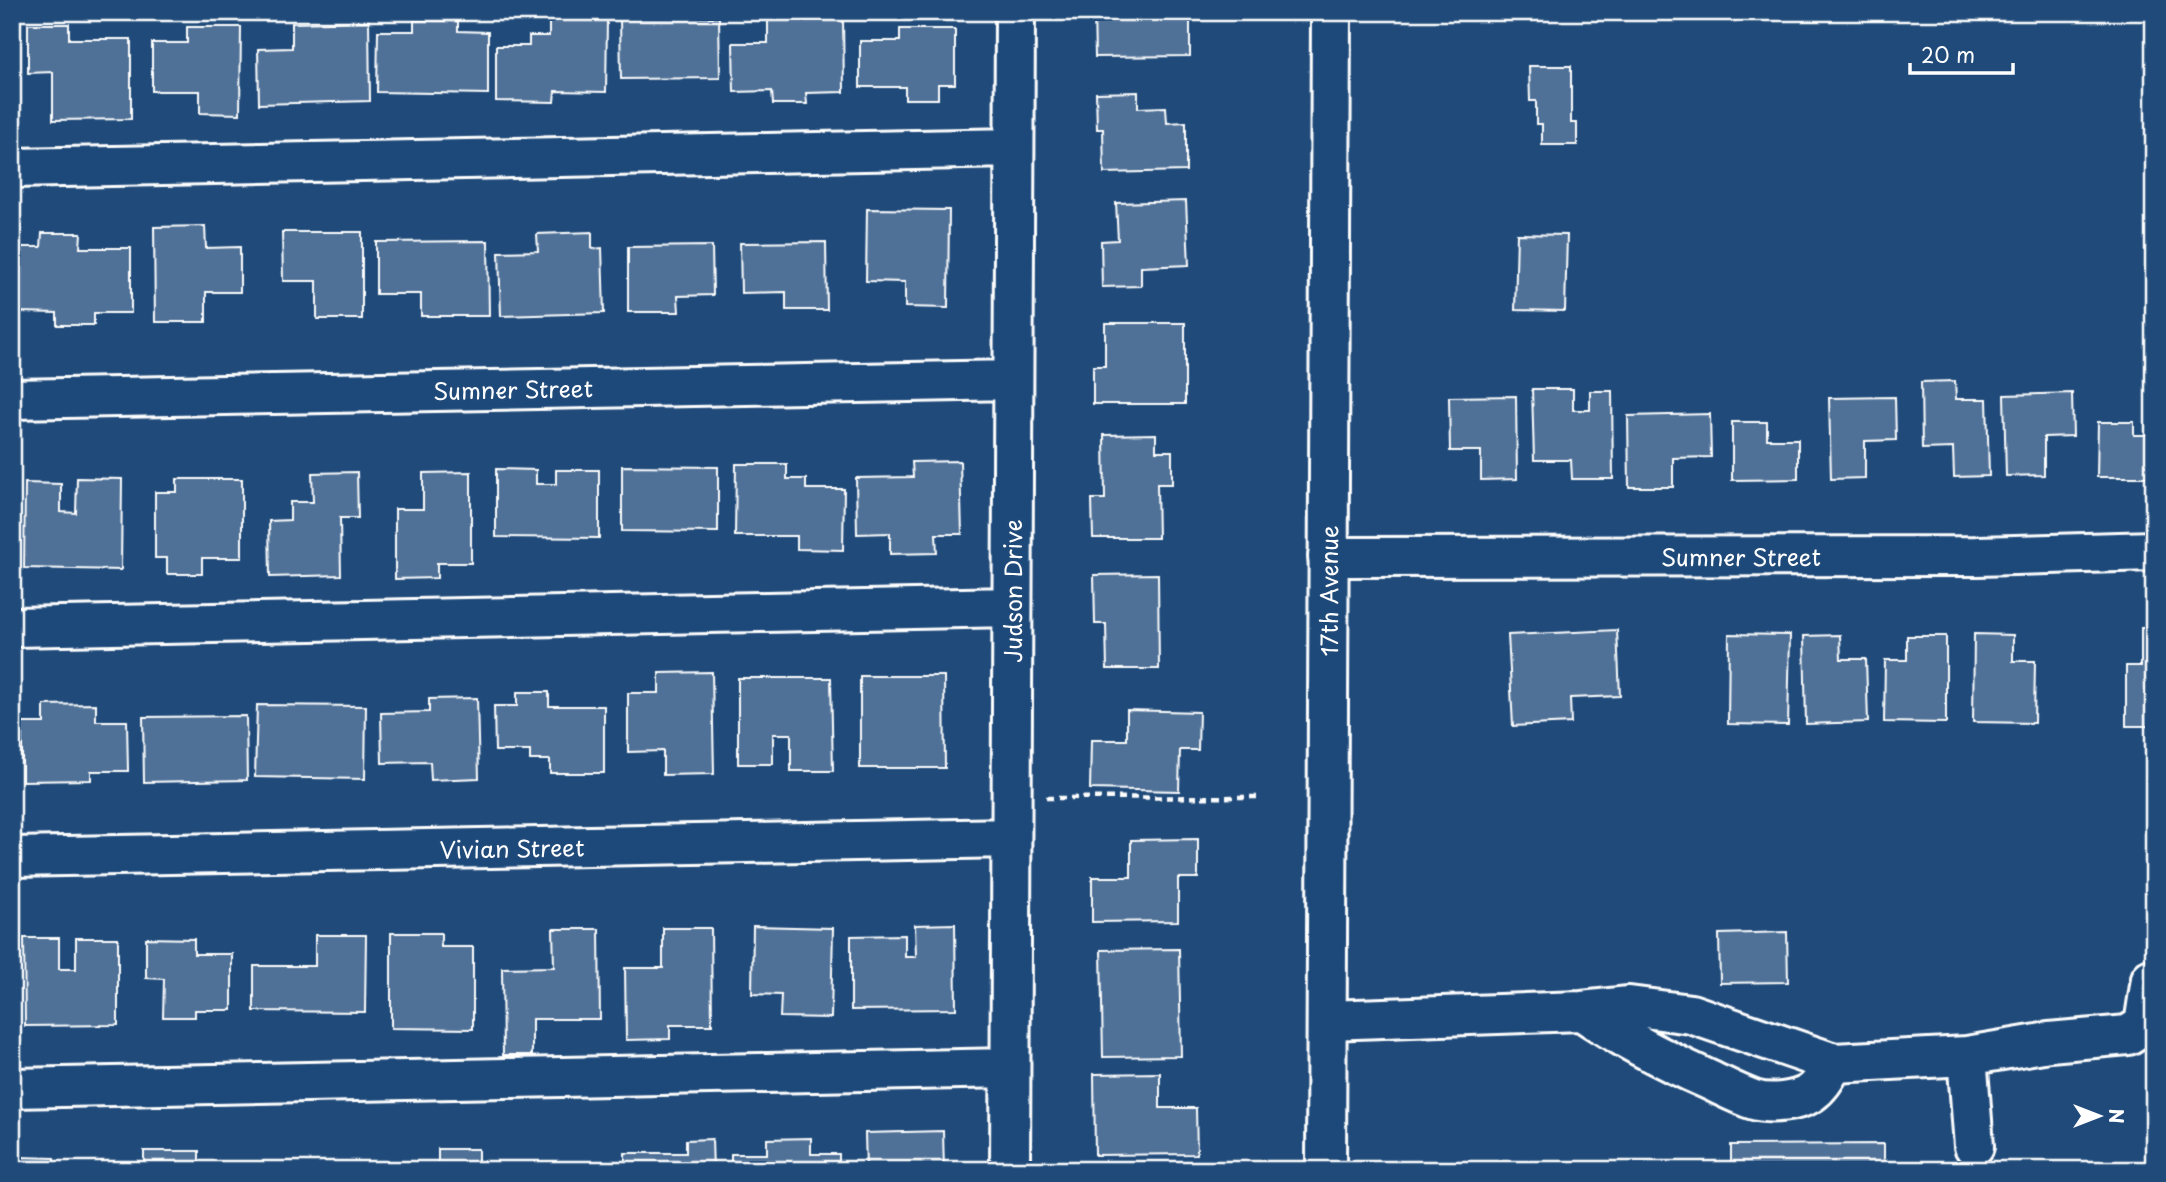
<svg xmlns="http://www.w3.org/2000/svg" width="2166" height="1182" font-family="'Playpen Sans',sans-serif">
  <style>
    .building { fill: #507197; stroke: #fff; stroke-width: 2 }
    .lines { fill: none; stroke-linecap: round; stroke-linejoin: round }
    .minor-casing { stroke: #fff; stroke-width: 44 }
    .major-casing { stroke: #fff; stroke-width: 44 }
    .path { stroke: #fff; stroke-width: 4.5; stroke-dasharray: 7 5; stroke-linecap: butt }
    .minor { stroke: #1f4a7a; stroke-width: 38 }
    .major { stroke: #1f4a7a; stroke-width: 38 }
    .labels { text-anchor: middle; dominant-baseline: central; stroke-width: 5; stroke-linejoin: round; paint-order: stroke }
    .street-label { font-size: 23px; fill: #fff; stroke: #1f4a7a }
  </style>
  <rect width="100%" height="100%" fill="#1f4a7a"/>
  <filter id="ink" filterUnits="userSpaceOnUse"><feTurbulence type="fractalNoise" baseFrequency=".0143" numOctaves="2"/><feDisplacementMap in="SourceGraphic" scale="14" xChannelSelector="R" yChannelSelector="G"/><feConvolveMatrix kernelMatrix="1 2 1 2 8 2 1 2 1" color-interpolation-filters="sRGB"/></filter>
  <g filter="url(#ink)">
    <!-- building -->
    <path class="building" d="M1094,12H1190V56L1095,57Z
      M719,17L720,78L621,79L620,18Z
      M843,18L844,92L806,93L807,104H773L772,91L734,92L733,43H768V19Z
      M549,19L607,20L606,92L555,91L554,102L496,101V46H529V36H549Z
      M414,20L458,21V31L488,32V94L377,92L378,31H414Z
      M369,21L370,101L259,104L258,49L292,48V23Z
      M28,24H69V39H131V119L53,120V72L28,73Z
      M187,27H241L240,114L200,113V91H152V43H187Z
      M900,29H955V84H938V99H905V87H860V41H900Z
      M1529,66H1571V123H1577V145H1542V124H1536V101H1530Z
      M2152,85H2154V156H2151Z
      M1138,92V108L1166,107L1167,123L1186,122V171L1104,173L1103,129H1097L1096,93Z
      M1186,201L1189,265L1141,267V286L1102,287L1101,241L1118,240L1116,203Z
      M867,209L949,210L948,308L905,307V282L866,281Z
      M205,226L206,248L240,247V292H206V322H155L154,227Z
      M282,232H362V319H317V281H283Z
      M592,232V249L602,248L604,313L501,316L499,252L538,251L537,234Z
      M42,233H81L80,248H131V313H94V325H57V313L20,312L21,247H41Z
      M1517,234L1567,235L1565,311L1515,310Z
      M488,241L489,316H421V294H376V242Z
      M826,242L827,310H786V292L741,293L740,243Z
      M712,246L713,295L678,296L679,312H628V247Z
      M1105,323H1185V404H1093V366H1105Z
      M1955,381L1956,399H1987L1989,476L1954,477L1953,448L1922,449L1921,382Z
      M1532,389H1573V410H1590V391H1612L1613,479H1572L1571,460H1534Z
      M2072,393L2073,436L2044,437V475L2006,476L2004,395Z
      M1516,396L1517,479L1481,480V451H1450L1449,397Z
      M1895,397L1896,440L1865,441V478L1831,479L1829,398Z
      M1710,414L1711,457L1673,458V487H1629L1628,416Z
      M1732,422H1767V439H1798V479L1732,480Z
      M2098,422H2134V435H2154V477H2097Z
      M1156,434V451H1172V484H1157L1158,538H1093L1092,499H1105L1104,435Z
      M960,461L962,534H936L937,553L890,554V533L857,534L856,478L913,477L912,462Z
      M736,464H787V479H806V489H844L843,550L797,549V536H735Z
      M622,466L718,467V532L622,531Z
      M496,469L536,470V484H556V470H599V538L496,537Z
      M357,472L358,518H340L341,575L270,577L269,521L290,520V502H313L312,473Z
      M471,472V563H437V578L395,579V509H423V473Z
      M77,478L122,479L121,570L24,568L25,483L61,484V512L76,513Z
      M177,479H242V558H202V574H167V558H155V492H177Z
      M1158,574L1159,669H1107L1106,624H1095L1094,575Z
      M2141,628H2154V726H2126V666H2141Z
      M1617,630L1620,696L1570,698L1571,723L1513,726L1508,635Z
      M1729,634L1790,635L1788,725L1728,724Z
      M1974,634L2013,635V661H2035L2034,723L1973,722Z
      M1840,635L1841,659H1866L1868,722L1806,724L1804,636Z
      M1907,636H1946V723L1884,722L1885,660H1907Z
      M712,672L714,774L663,775V751L628,752V693H659V673Z
      M860,676H944L945,768H860Z
      M738,678H831L833,771H791V734H773V764H738Z
      M517,692H549V706H604V773H550V760H530V751H495L494,706H517Z
      M477,698L479,778L431,780L430,762L382,763L381,713L429,712V699Z
      M96,704V721H127L128,771H91V780L22,781V723H44V705Z
      M257,705L366,706L365,779L255,777Z
      M1127,710L1199,712L1198,750H1180L1179,791L1090,789L1091,740H1127Z
      M246,716L247,780L144,782L143,717Z
      M1198,839V878H1178V921L1092,922V877H1131V840Z
      M955,924L956,1009L851,1010V936L905,935V957H916L915,925Z
      M753,926L833,928L831,1018L780,1017L781,995L752,994Z
      M663,928H711L712,1025H670V1039L626,1040L625,968H663Z
      M553,929H599L600,1019H532V1055H503L502,968L554,967Z
      M1787,932L1788,982L1720,983L1719,934Z
      M391,933H441V947H473V1029L391,1028Z
      M315,935H366L365,1012L254,1011V966H315Z
      M24,938H59V969H76V938H118V1025L25,1026Z
      M146,938L194,939V954H232V1010H195V1017H163L164,979L146,978Z
      M1179,949L1181,1056L1103,1057L1101,950Z
      M1160,1073V1108H1196L1197,1154L1095,1155L1094,1074Z
      M943,1131L944,1170H866L865,1133Z
      M811,1138V1154H839V1170H731V1154H767V1139Z
      M712,1139L713,1170H625V1153H686V1140Z
      M1884,1144V1170H1731V1145Z
      M438,1149H478V1170H438Z
      M144,1151H199V1170H144Z
      M20,1157L54,1158V1170H20Z"/>
    <g class="lines">
      <defs>
        <path id="minor" d="M12,168L1014,148
          M12,399L1013,380
          M1328,557L1977,556L2154,551
          M12,627L1012,607
          M12,857L1011,838
          M1582,1011C1623,1039 1664,1060 1709,1080C1724,1087 1739,1095 1754,1100C1770,1105 1797,1102 1811,1093C1822,1085 1827,1074 1834,1063
          M1327,1020L1582,1011L1629,1006L1691,1014L1834,1063L1967,1056L2049,1042L2128,1035L2144,1025L2151,979
          M1967,1056L1974,1146
          M12,1088L1010,1068
          M1010,1170L1015,12"/>
        <path id="major" d="M1326,1170L1331,12"/>
      </defs>
      <!-- minor casing -->
      <use href="#minor" class="minor-casing"/>
      <!-- major casing -->
      <use href="#major" class="major-casing"/>
      <!-- path -->
      <path class="path" d="M1046,798L1259,797"/>
      <!-- minor -->
      <use href="#minor" class="minor"/>
      <!-- major -->
      <use href="#major" class="major"/>
    </g>
  </g>
  <g class="labels">
    <!-- street labels -->
    <g class="street-label">
      <text transform="translate(513 389) rotate(-1)">Sumner Street</text>
      <text x="1741" y="556">Sumner Street</text>
      <text transform="translate(1012 591) rotate(-90)">Judson Drive</text>
      <text transform="translate(1328 591) rotate(-90)">17th Avenue</text>
      <text transform="translate(512 848) rotate(-1)">Vivian Street</text>
    </g>
  </g>
  <!-- margin -->
  <rect width="2166" height="1182" fill="none" stroke="#1f4a7a" stroke-width="42"/>
  <rect x="21" y="21" width="2124" height="1140" fill="none" stroke="#fff" stroke-width="2.5" filter="url(#ink)"/>
  <!-- north arrow -->
  <g transform="translate(2099 1116) rotate(90)" stroke="#1f4a7a" stroke-width="5" paint-order="stroke">
  <path d="M0-5L12 26L0 18L-12 26Z" fill="#ffffff"/>
  <text y="-10" font-size="19" font-weight="bold" text-anchor="middle" fill="#ffffff">N</text>
  </g>
  <!-- scale -->
  <path d="M1910 63v10h103v-10" fill="none" stroke="#ffffff" stroke-width="3.5"/>
  <text x="1921" y="63" font-size="21" fill="#ffffff" stroke="#1f4a7a" stroke-width="5" paint-order="stroke">20 m</text>
</svg>
